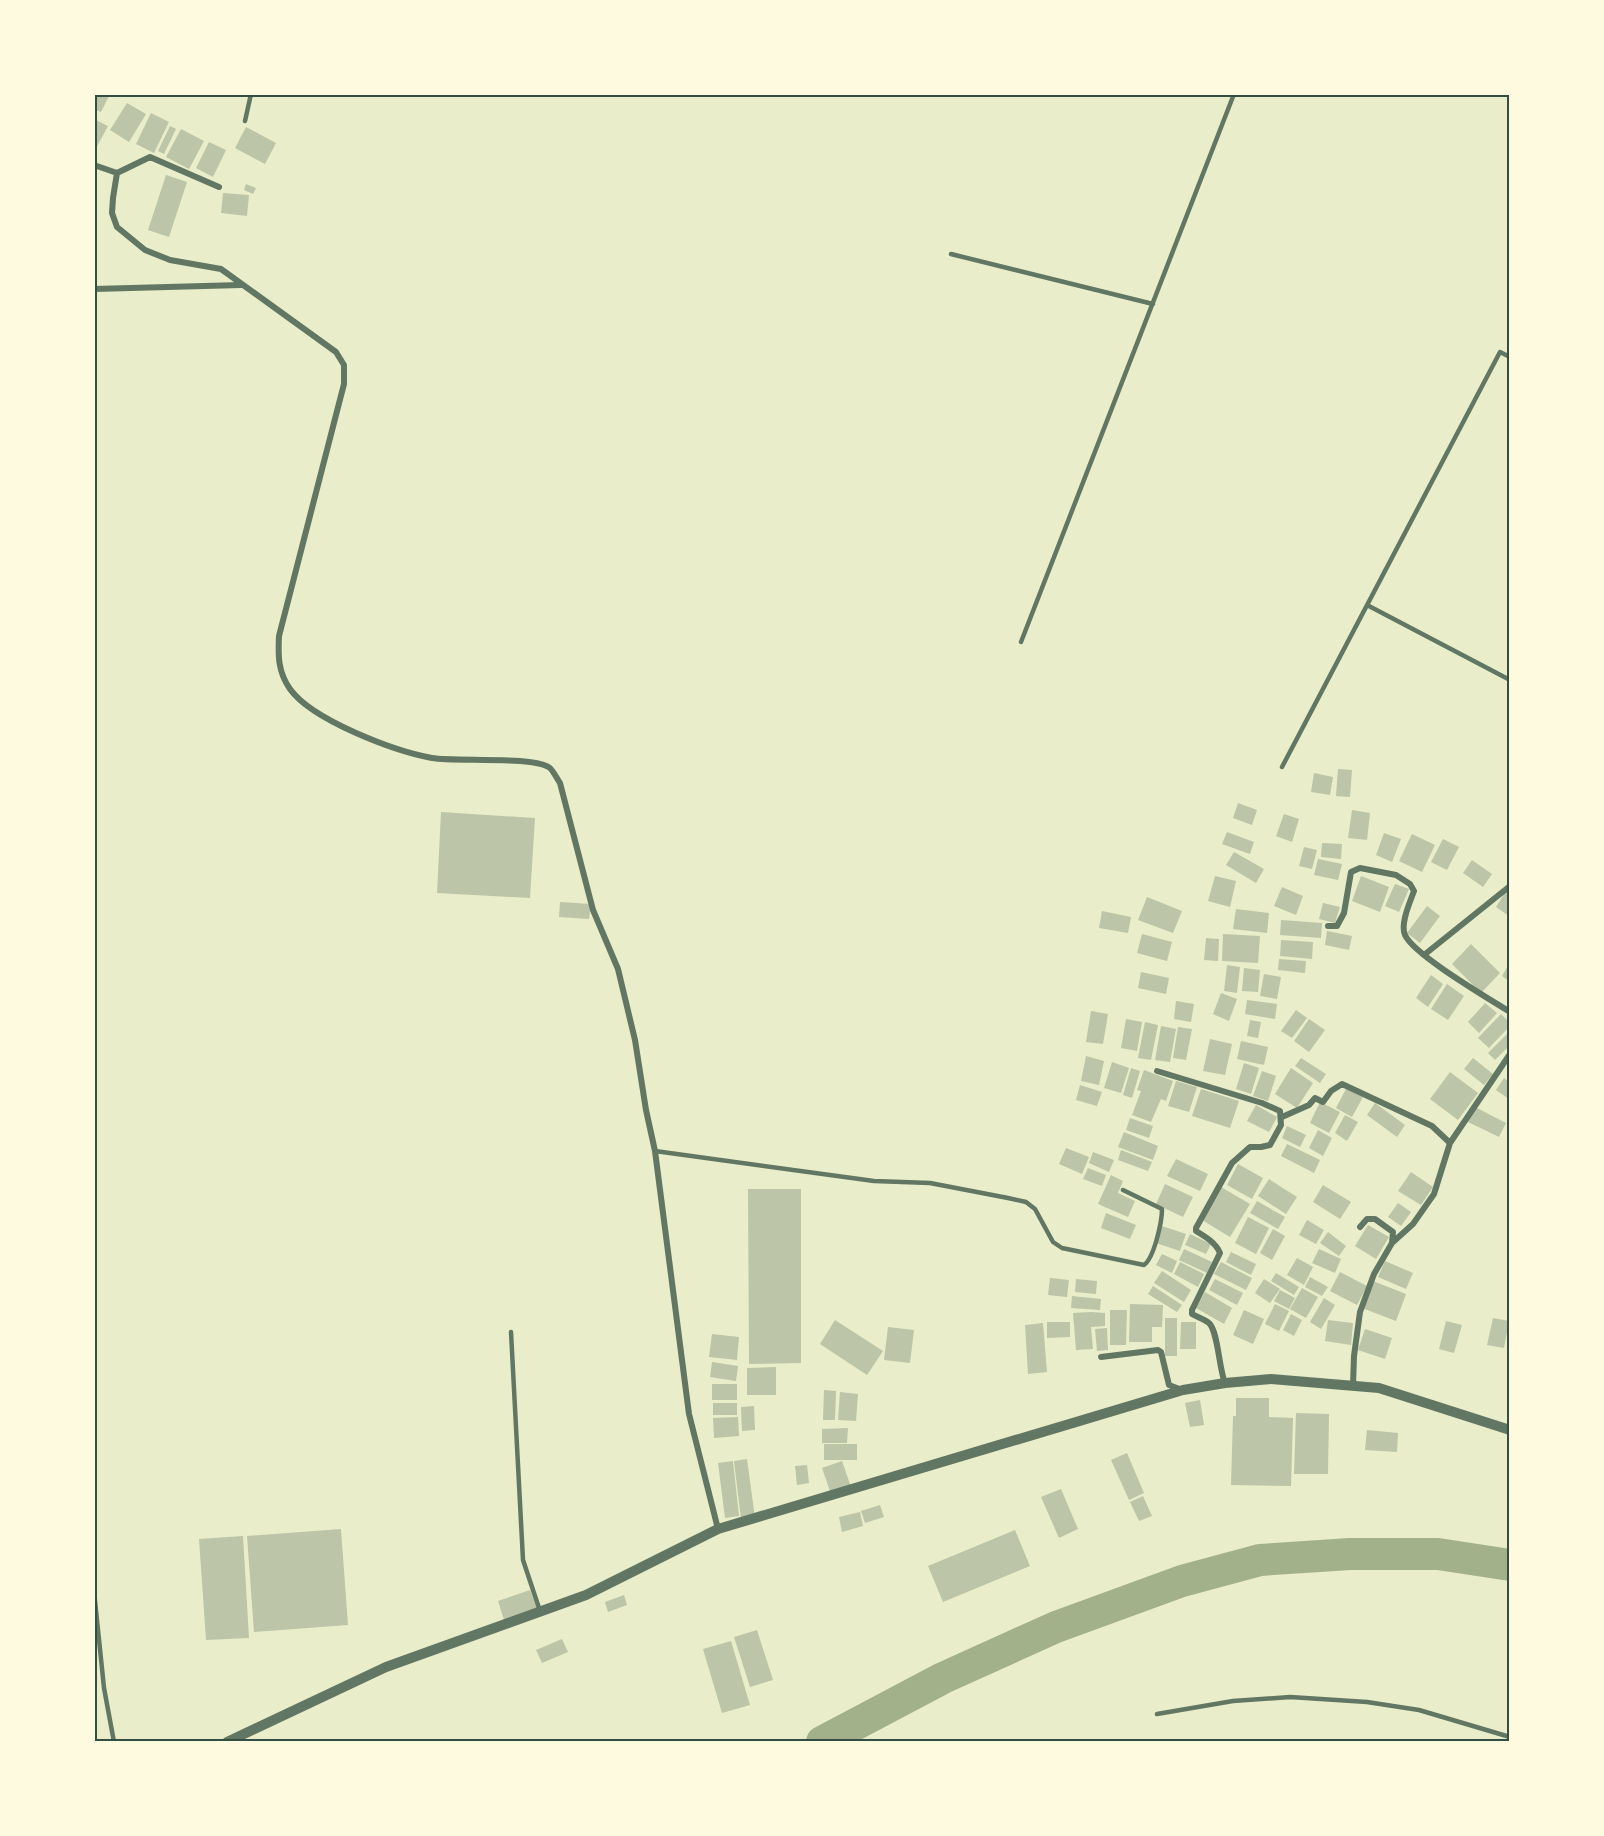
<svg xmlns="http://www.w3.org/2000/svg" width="1604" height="1836" font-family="'Noto Sans',sans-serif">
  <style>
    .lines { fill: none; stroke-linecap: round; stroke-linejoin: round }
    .river { stroke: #a3b18a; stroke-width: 32 }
    .building { fill: #bcc5a7 }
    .service { stroke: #617663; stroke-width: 4.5 }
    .minor { stroke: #617663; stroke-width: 6 }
    .tertiary { stroke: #617663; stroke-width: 10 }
    .neatline { fill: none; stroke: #344e41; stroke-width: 2 }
  </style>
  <rect width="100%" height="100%" fill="#e9edc9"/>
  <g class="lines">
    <!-- river -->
    <path class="river" d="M822,1742L943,1678L1056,1627L1182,1581L1260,1560L1350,1554H1438L1510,1565"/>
  </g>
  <!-- building -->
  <path class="building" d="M94,94H110L101,112L94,109Z
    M127,103L146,114L129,142L110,130Z
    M151,113L169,122L154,153L136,144Z
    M94,119L108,126L94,152Z
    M170,126L176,129L164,154L158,151Z
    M246,127L276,143L265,164L235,148Z
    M181,129L204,141L189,169L166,157Z
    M209,142L226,150L213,177L196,168Z
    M166,175L187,182L169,237L148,230Z
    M246,184L256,188L253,194L244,190Z
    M223,193L249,195L247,216L221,213Z
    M1338,769L1352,770L1350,797L1336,796Z
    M1314,773L1333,777L1330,795L1311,792Z
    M1238,803L1257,810L1252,825L1233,818Z
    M1352,810L1370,813L1367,840L1348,838Z
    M441,812L535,818L530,898L437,893Z
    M1284,814L1299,819L1292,842L1276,836Z
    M1227,832L1254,842L1250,854L1222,844Z
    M1384,833L1401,839L1392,862L1376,855Z
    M1412,834L1435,845L1422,872L1399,861Z
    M1443,839L1459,847L1447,870L1431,862Z
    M1322,843L1342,844L1341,859L1321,857Z
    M1304,847L1317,850L1312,869L1299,866Z
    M1234,852L1264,869L1256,883L1226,865Z
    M1318,859L1342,864L1338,880L1314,875Z
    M1472,860L1492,874L1483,887L1463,873Z
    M1215,876L1236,881L1230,907L1208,901Z
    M1361,876L1389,887L1380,912L1352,901Z
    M1395,884L1409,889L1399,912L1385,906Z
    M1509,886V916L1496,907Z
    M1282,887L1303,896L1296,915L1274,906Z
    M1147,897L1182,911L1173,933L1138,920Z
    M560,902L591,904L589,919L559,917Z
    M1323,903L1340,907L1335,923L1319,919Z
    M1427,906L1440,916L1420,943L1407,933Z
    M1236,909L1269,913L1267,933L1233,929Z
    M1102,911L1131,917L1128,933L1099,928Z
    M1281,920L1322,923L1321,938L1280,935Z
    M1327,931L1352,936L1349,950L1325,945Z
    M1142,934L1172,942L1167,961L1137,953Z
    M1223,934L1260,936L1258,963L1222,961Z
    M1206,938L1219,939L1218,961L1204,960Z
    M1281,940L1313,942L1312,959L1280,956Z
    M1471,944L1500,973L1481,993L1452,964Z
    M1279,959L1306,961L1305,973L1278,970Z
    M1509,964V981L1502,976Z
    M1227,965L1240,967L1237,993L1224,991Z
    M1244,968L1260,970L1258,992L1242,991Z
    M1141,972L1169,978L1166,994L1138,988Z
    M1264,974L1281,977L1277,999L1260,996Z
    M1431,975L1443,984L1428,1007L1416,998Z
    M1447,984L1464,996L1448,1020L1431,1009Z
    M1221,993L1237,999L1229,1021L1213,1014Z
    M1247,1000L1277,1004L1275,1019L1245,1014Z
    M1176,1001L1194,1004L1191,1022L1174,1019Z
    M1485,1003L1497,1013L1479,1033L1468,1022Z
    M1296,1010L1307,1018L1292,1038L1281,1031Z
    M1091,1011L1108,1014L1103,1044L1086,1042Z
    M1501,1014L1509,1022V1027L1489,1048L1478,1038Z
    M1126,1019L1142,1022L1137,1051L1121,1048Z
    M1309,1019L1325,1030L1309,1052L1294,1041Z
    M1250,1020L1261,1022L1258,1038L1247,1036Z
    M1145,1022L1158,1025L1151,1060L1138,1058Z
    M1161,1026L1176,1029L1170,1062L1155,1060Z
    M1178,1027L1192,1029L1186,1060L1173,1058Z
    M1509,1032V1046L1495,1060L1488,1053Z
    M1210,1039L1232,1044L1225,1075L1203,1071Z
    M1241,1041L1268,1047L1264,1065L1237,1059Z
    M1086,1056L1104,1061L1099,1085L1081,1081Z
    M1301,1058L1326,1074L1320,1083L1295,1066Z
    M1473,1058L1493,1074L1484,1085L1464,1069Z
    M1112,1062L1129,1068L1121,1093L1104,1088Z
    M1244,1063L1259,1068L1251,1094L1236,1089Z
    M1131,1068L1140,1071L1132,1098L1123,1095Z
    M1291,1068L1313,1083L1297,1108L1275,1094Z
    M1144,1070L1173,1081L1166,1101L1161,1099L1151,1122L1132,1115L1141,1091L1137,1090Z
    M1262,1071L1276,1076L1268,1101L1253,1096Z
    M1450,1072L1478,1093L1458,1120L1430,1099Z
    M1504,1078L1509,1082V1099L1496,1090Z
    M1176,1081L1197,1087L1189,1112L1168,1106Z
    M1080,1085L1102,1092L1097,1106L1076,1100Z
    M1201,1089L1239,1101L1230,1128L1192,1116Z
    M1346,1089L1363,1097L1352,1117L1336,1108Z
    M1320,1102L1340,1112L1329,1133L1310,1123Z
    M1375,1103L1405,1125L1397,1137L1367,1115Z
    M1256,1105L1277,1117L1269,1132L1247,1121Z
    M1475,1107L1506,1123L1499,1137L1468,1122Z
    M1345,1115L1358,1122L1347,1141L1335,1133Z
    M1130,1118L1153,1126L1149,1138L1126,1130Z
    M1287,1126L1306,1135L1300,1147L1282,1138Z
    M1318,1130L1332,1138L1323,1156L1309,1148Z
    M1124,1132L1158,1146L1153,1160L1118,1147Z
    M1287,1144L1320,1160L1314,1173L1281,1156Z
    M1066,1148L1089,1157L1082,1174L1059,1164Z
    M1121,1150L1152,1162L1148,1171L1118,1160Z
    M1093,1152L1114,1160L1109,1172L1089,1163Z
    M1176,1159L1208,1174L1200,1191L1167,1176Z
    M1238,1164L1263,1178L1252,1199L1227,1185Z
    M1088,1168L1106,1175L1102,1186L1083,1179Z
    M1411,1172L1433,1187L1421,1205L1398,1191Z
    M1111,1175L1123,1181L1118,1193L1135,1201L1128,1217L1098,1204Z
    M1269,1179L1297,1197L1286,1214L1258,1196Z
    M1165,1184L1193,1197L1183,1217L1156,1204Z
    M1323,1185L1351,1202L1340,1219L1313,1202Z
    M1221,1187L1250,1204L1230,1237L1202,1220Z
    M748,1189H801V1363L749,1364Z
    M1257,1201L1285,1217L1278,1229L1250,1213Z
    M1398,1203L1411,1212L1401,1226L1388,1217Z
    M1106,1213L1136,1225L1130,1239L1101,1228Z
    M1248,1217L1269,1228L1256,1254L1235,1243Z
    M1307,1220L1324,1230L1316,1244L1299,1235Z
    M1368,1225L1389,1237L1376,1259L1355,1246Z
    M1162,1226L1186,1234L1180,1251L1156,1243Z
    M1273,1229L1285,1236L1272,1260L1260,1253Z
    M1328,1232L1346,1246L1339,1256L1320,1243Z
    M1190,1234L1211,1244L1206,1254L1185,1245Z
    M1184,1249L1212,1262L1207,1273L1179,1260Z
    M1319,1249L1341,1259L1335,1273L1312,1263Z
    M1231,1252L1256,1264L1251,1275L1226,1262Z
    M1162,1254L1177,1261L1172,1273L1156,1265Z
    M1297,1258L1313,1267L1304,1285L1287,1275Z
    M1385,1261L1413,1273L1406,1289L1378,1277Z
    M1180,1262L1204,1274L1198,1287L1174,1274Z
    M1221,1262L1252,1278L1246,1290L1214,1274Z
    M1162,1271L1191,1290L1184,1302L1154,1283Z
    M1340,1272L1367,1286L1357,1305L1330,1291Z
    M1276,1273L1299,1287L1294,1295L1271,1281Z
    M1310,1277L1328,1287L1322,1296L1305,1287Z
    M1050,1278L1069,1280L1067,1297L1048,1295Z
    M1076,1279L1097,1281L1096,1294L1075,1292Z
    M1215,1279L1243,1293L1237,1305L1209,1290Z
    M1264,1279L1280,1289L1270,1303L1255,1293Z
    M1373,1281L1406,1294L1396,1321L1362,1308Z
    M1153,1286L1182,1305L1177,1312L1148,1294Z
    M1302,1288L1318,1297L1306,1318L1290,1309Z
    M1280,1290L1295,1298L1289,1309L1274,1301Z
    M1205,1292L1232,1308L1224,1324L1196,1308Z
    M1072,1296L1101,1299L1100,1310L1071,1308Z
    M1324,1298L1335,1305L1321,1329L1310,1322Z
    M1130,1304L1163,1305L1162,1327H1152V1342H1129Z
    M1275,1304L1289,1311L1279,1331L1265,1324Z
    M1110,1310H1127L1126,1345H1110Z
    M1244,1310L1264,1319L1253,1344L1233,1335Z
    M1091,1312L1105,1313V1326L1091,1327L1093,1349L1076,1350L1073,1313Z
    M1291,1314L1302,1320L1294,1336L1283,1330Z
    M1165,1318H1177V1356H1165Z
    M1493,1318L1509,1321L1504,1348L1487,1345Z
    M835,1320L883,1351L867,1375L820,1344Z
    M1328,1320L1353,1323L1351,1345L1325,1341Z
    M1446,1321L1462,1325L1454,1353L1439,1349Z
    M1047,1322H1070V1337L1047,1338Z
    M1181,1322H1196V1349H1180Z
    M1043,1323L1047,1372L1028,1374L1025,1325Z
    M888,1327L914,1330L910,1363L884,1360Z
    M1107,1328L1108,1350L1097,1351L1095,1329Z
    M1365,1329L1392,1338L1385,1359L1358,1350Z
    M712,1334L739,1337L737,1360L709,1357Z
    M712,1362L738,1366L736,1381L710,1377Z
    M776,1367V1395H747V1368Z
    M712,1384H737V1400H712Z
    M824,1390L836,1391L835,1420H823Z
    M840,1392L858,1394L856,1421L838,1420Z
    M1236,1398H1269V1417L1293,1418L1291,1486L1231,1485L1233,1416H1236Z
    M1200,1400L1204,1425L1190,1427L1185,1403Z
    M713,1403H737V1415H713Z
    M754,1406L755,1430L742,1431L741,1407Z
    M1296,1413L1329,1414L1328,1474H1294Z
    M738,1417L739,1436L714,1438L713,1418Z
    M848,1428L847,1443H822V1429Z
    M1367,1430L1398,1433L1397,1452L1365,1450Z
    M824,1444H857V1460H824Z
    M1127,1453L1144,1493L1129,1500L1111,1460Z
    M747,1459L755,1518L741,1519L734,1461Z
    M733,1461L739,1516L725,1518L718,1463Z
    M842,1461L851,1487L831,1494L822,1468Z
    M807,1465L809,1483L797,1485L795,1466Z
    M1061,1489L1078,1529L1059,1538L1041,1497Z
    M1143,1496L1152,1516L1139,1521L1130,1502Z
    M880,1505L884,1517L865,1523L861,1511Z
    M860,1512L863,1526L842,1532L839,1517Z
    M341,1529L348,1625L254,1632L247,1536Z
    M1015,1530L1030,1566L943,1602L928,1566Z
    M243,1536L249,1638L206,1640L199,1539Z
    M530,1590L537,1608L504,1620L498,1601Z
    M624,1595L627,1605L608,1612L605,1602Z
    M757,1630L773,1680L750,1687L734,1637Z
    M562,1639L568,1652L542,1663L536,1650Z
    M731,1641L750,1705L722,1713L703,1649Z"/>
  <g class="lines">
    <!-- service -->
    <path class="service" d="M245,121L251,94
      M951,254L1153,304
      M1367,605L1510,680
      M1021,642L1234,94
      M1282,767L1500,352L1510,357
      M655,1151L874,1181L930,1183L1008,1198L1026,1202L1035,1209L1053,1242L1062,1248L1144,1265C1154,1258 1162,1222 1162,1209L1123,1190
      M511,1332L523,1560L540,1611
      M94,1591L104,1688L114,1742
      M1157,1714L1233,1701L1290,1697L1367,1702L1419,1710L1510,1737"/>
    <!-- minor -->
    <path class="minor" d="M94,165L117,173L150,157L219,187
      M117,173L113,198L112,213L117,227L145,250L170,260L221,269L336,352L344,365V384L279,636C278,656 278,672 290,689C312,720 394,751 432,758C455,762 535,756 550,768C554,772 557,779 560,783L593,910L618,969L635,1040L646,1110L655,1151L689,1414L718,1529
      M94,289L241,285
      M1328,926H1337L1344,913L1351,872L1360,868L1396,875L1410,884L1414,891C1410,902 1400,924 1405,935C1414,955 1488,998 1510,1012
      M1424,955L1510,886
      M1157,1071L1262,1103L1280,1111L1281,1125L1270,1145L1261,1147H1250L1232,1163L1196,1228V1231C1206,1237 1216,1243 1220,1253L1192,1310V1314C1197,1317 1204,1319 1209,1323C1218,1331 1219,1369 1225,1383
      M1282,1117L1309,1105L1315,1098L1323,1102L1331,1091L1342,1084L1432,1126L1450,1143
      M1392,1243L1413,1224L1434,1194L1450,1143L1510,1054
      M1101,1357L1158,1350L1161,1352L1169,1385L1182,1390
      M1353,1386L1354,1356L1360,1312L1374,1274L1392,1243L1393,1232L1375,1219H1367L1360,1227"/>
    <!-- tertiary -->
    <path class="tertiary" d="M227,1742L386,1667L586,1595L718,1529L1183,1390L1225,1383L1271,1379L1379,1388L1510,1430"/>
  </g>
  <!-- border -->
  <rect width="1604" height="1836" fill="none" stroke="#fefae0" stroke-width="192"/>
  <rect x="96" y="96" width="1412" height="1644" class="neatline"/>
</svg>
